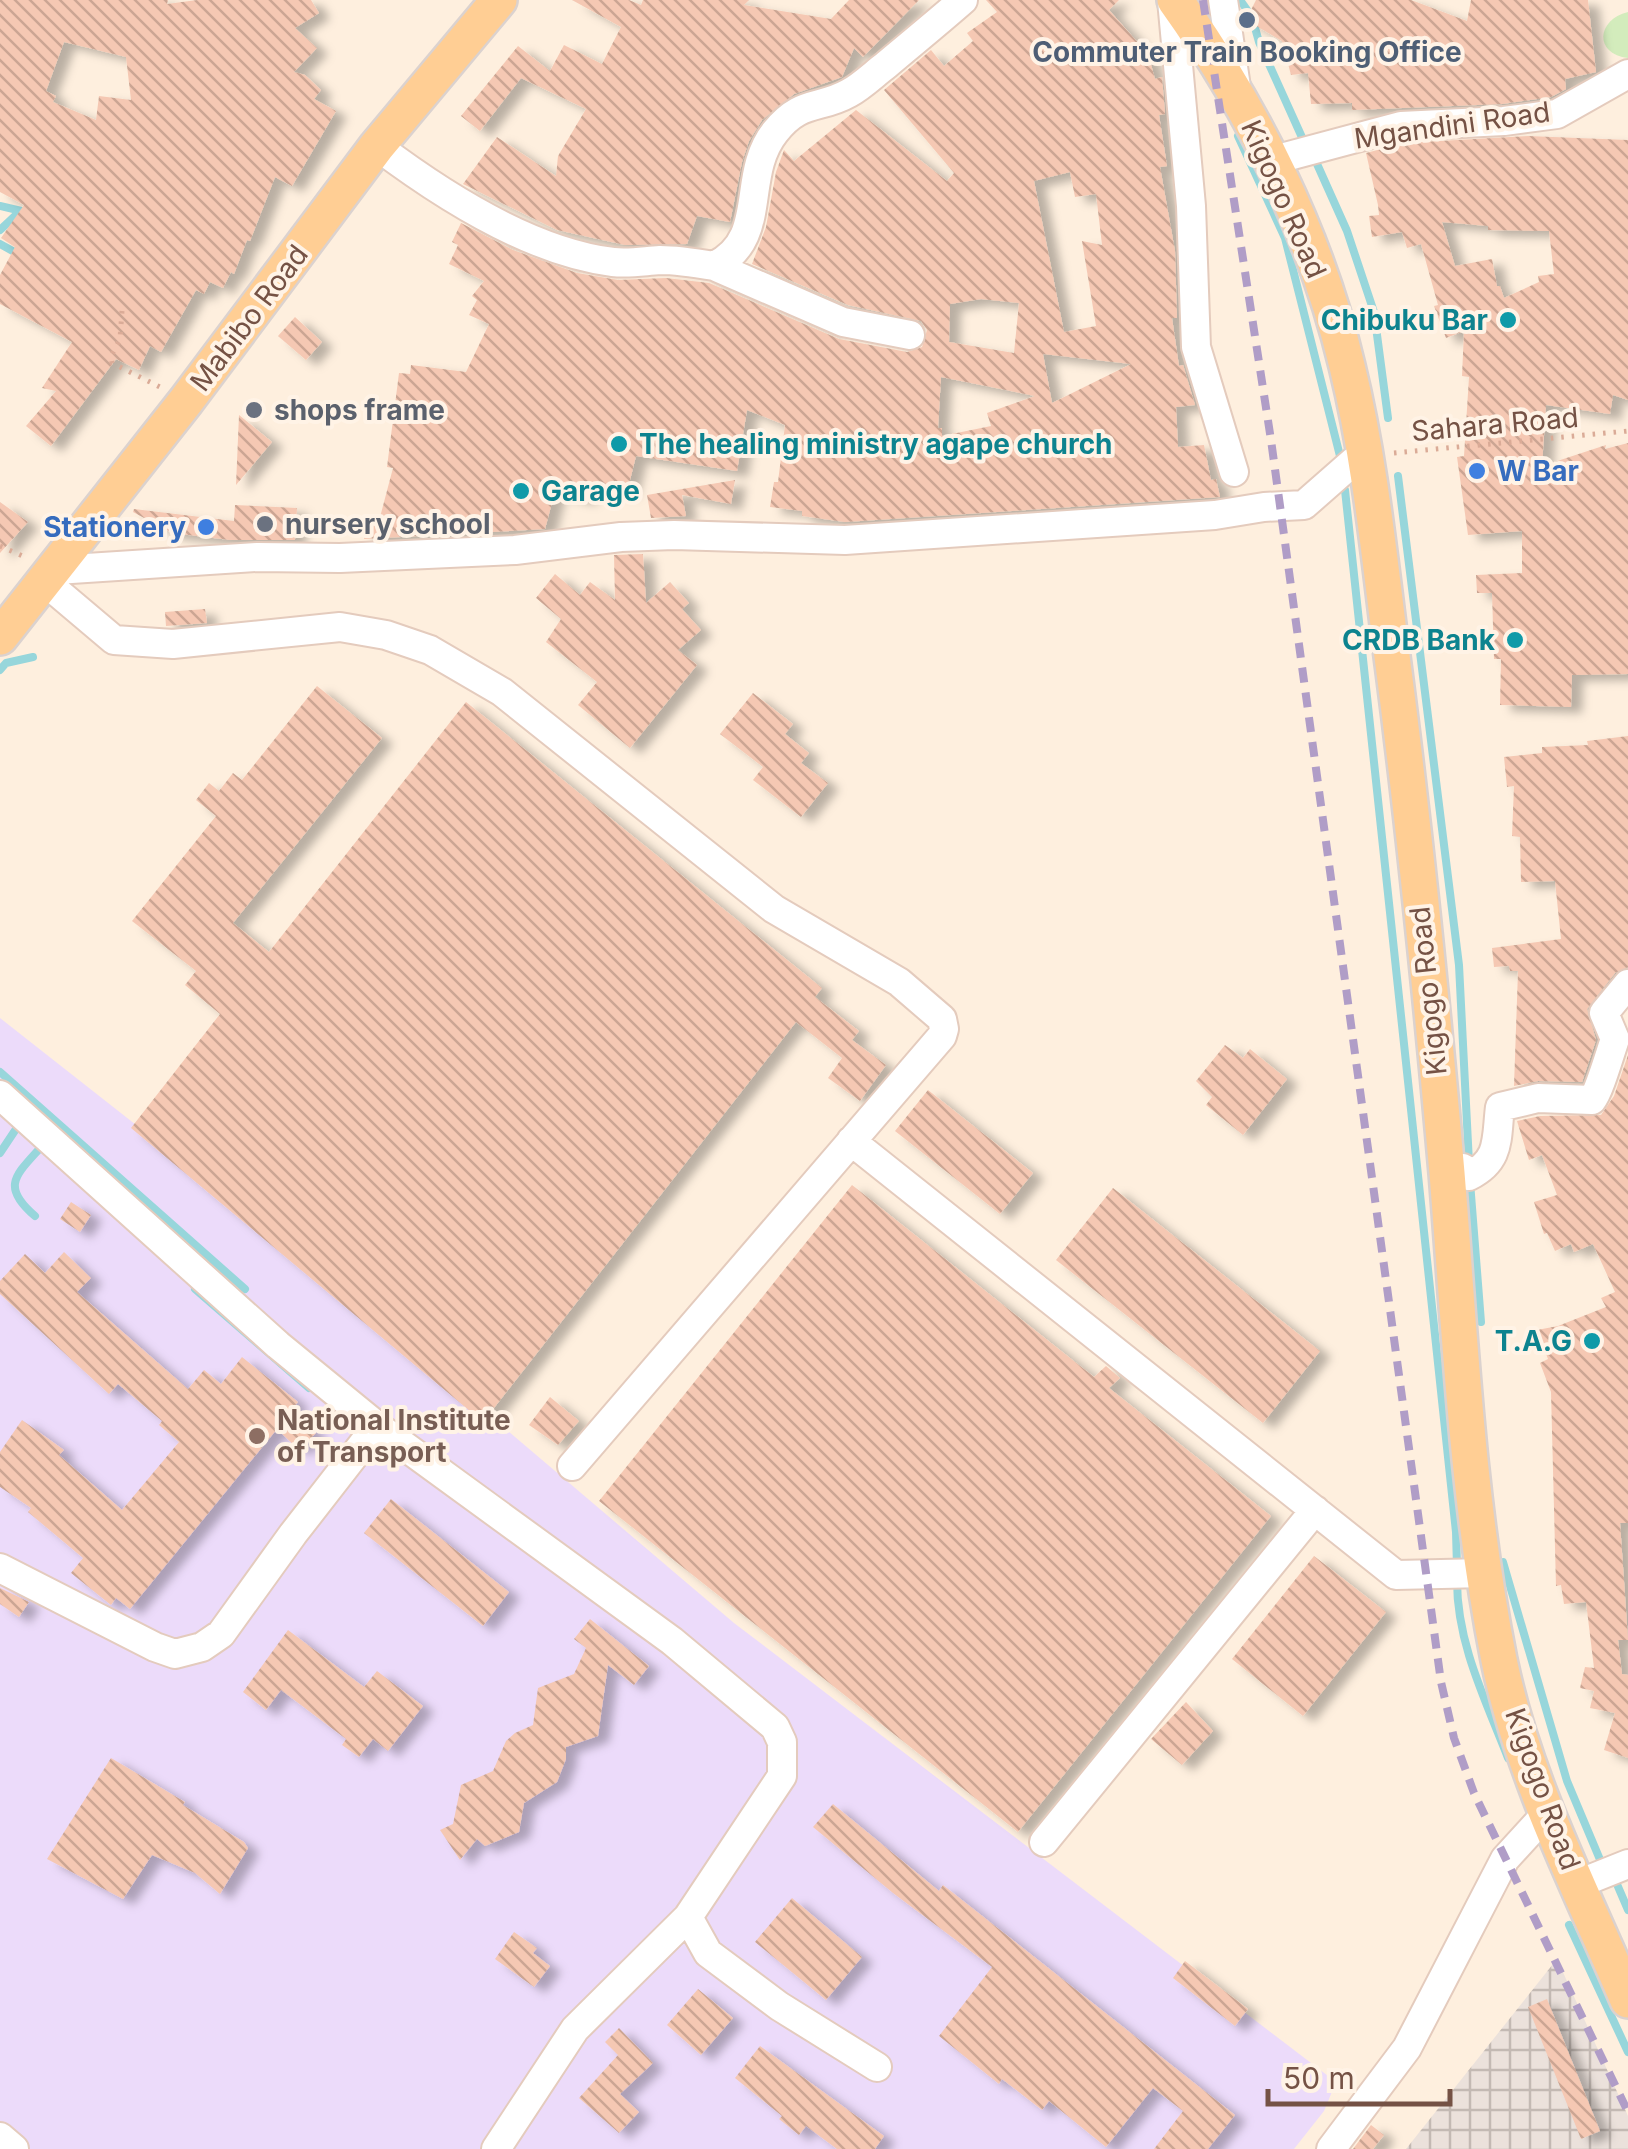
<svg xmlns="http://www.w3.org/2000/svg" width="1628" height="2149" font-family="Inter,sans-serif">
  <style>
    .industrial { fill: url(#industrial-grid) }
    .education { fill: #ecdbfa }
    .garden { fill: #d3ecbc }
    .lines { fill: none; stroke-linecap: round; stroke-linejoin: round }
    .stream { stroke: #97d6db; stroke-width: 8 }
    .building { fill: url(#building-back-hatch); fill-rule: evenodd; filter: url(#shadow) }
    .minor-casing { stroke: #e4cbbd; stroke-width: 32 }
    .major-casing { stroke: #dbd2cf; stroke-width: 40 }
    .path { stroke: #daab97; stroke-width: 5; stroke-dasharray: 2.5 8; stroke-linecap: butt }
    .minor { stroke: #fff; stroke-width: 28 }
    .major { stroke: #ffce94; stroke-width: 35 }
    .rail { stroke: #b09dc7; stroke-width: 8; stroke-dasharray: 15 10; stroke-linecap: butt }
    .service-dot { fill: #5c6f8a; stroke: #fff3e6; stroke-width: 4 }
    .culture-dot { fill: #0f9aa8; stroke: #fff3e6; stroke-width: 4 }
    .worship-dot { fill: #6b7280; stroke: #fff3e6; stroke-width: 4 }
    .shop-dot { fill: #3f7fe0; stroke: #fff3e6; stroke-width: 4 }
    .education-dot { fill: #8d6e63; stroke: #fff3e6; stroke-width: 4 }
    .labels { text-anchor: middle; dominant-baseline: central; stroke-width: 8; stroke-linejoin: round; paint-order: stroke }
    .service-label { font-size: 28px; font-weight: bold; fill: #4e5e75; stroke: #fff3e6 }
    .street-label { font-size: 28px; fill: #755245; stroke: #fff3e6 }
    .culture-label { font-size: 28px; font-weight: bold; fill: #0d838f; stroke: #fff3e6; text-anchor: end }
    .worship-label { font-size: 28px; font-weight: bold; fill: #5b616d; stroke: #fff3e6; text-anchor: start }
    .shop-label { font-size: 28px; font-weight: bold; fill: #366cbe; stroke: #fff3e6; text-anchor: start }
    .education-label { font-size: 28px; font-weight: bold; fill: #785e54; stroke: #fff3e6; text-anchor: start }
  </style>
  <defs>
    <pattern id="industrial-grid" width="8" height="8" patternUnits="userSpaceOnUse" patternTransform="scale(2.5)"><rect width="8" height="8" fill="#ebe1db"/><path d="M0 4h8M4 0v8" fill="none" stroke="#c3b9b3"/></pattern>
    <pattern id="building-back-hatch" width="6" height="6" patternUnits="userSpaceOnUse" patternTransform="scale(2.5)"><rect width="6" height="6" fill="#f5c8b3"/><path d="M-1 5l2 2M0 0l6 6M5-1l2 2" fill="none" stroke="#cba593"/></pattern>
    <filter id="shadow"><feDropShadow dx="11" dy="6" stdDeviation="5" flood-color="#0004"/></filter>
  </defs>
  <rect width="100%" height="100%" fill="#feefde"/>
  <!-- industrial -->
  <path class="industrial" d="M1557,1959L1628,2116V2149H1406Z"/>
  <!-- education -->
  <path class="education" d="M0,1018L295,1250L734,1623L1336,2082L1324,2111L1294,2149H0Z"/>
  <!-- garden -->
  <path class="garden" d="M1628,12V58C1594,54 1596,20 1628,12Z"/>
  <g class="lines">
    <!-- stream -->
    <path class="stream" d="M1240,0L1252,17L1259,42L1305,144
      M1238,136L1285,238L1340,456
      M1313,155L1347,231L1374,312L1388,418
      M0,206L30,213
      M0,230L15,216L25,215
      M0,244L18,254
      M1398,476L1459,965L1469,1163
      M1345,490L1456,1532L1457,1567
      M0,670L6,663L33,657
      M0,1072L245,1289
      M0,1153L18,1126L15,1124
      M1470,1182L1481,1322
      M35,1216C0,1186 16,1175 42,1146L46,1150
      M195,1289L309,1388
      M1503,1562L1567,1781L1601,1862
      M1457,1581C1457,1644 1486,1701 1508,1758
      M1613,1875L1628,1910
      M1569,1925L1628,2052"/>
  </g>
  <!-- building -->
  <path class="building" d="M0,0H168L167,4L197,0H311L319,13L295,28L317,48L294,72L305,75L321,90L314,99L336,111L292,186L275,177L250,241L247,240L234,274L231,272L223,288L210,282L204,294L196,290L161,352L150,346L139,370L116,359L51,446L26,426L56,391L42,388L72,342L0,304V275L15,247L1,238L24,205L0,192ZM64,42L126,57L131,100L99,96L96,120L53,102L56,96L46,91Z
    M572,0H629L641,5L643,0H749L744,5L831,19L849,0H919L863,57L854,48L842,77L794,94L762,120L749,141L742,162L730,222L697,216L687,244L625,245L557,230L463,184L497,137L556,176L558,156L586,109L521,78L480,131L461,116L518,46L550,71L564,45L602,64L621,27Z
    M986,0H1119L1109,10L1148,54L1155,79L1162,77L1165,114L1159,115L1167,166L1160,167L1175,251L1177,318H1172L1179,366L1183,365L1195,405L1176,407L1178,447L1204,445L1211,480L1216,479L1220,497L845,522L802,516V511L770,507L774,482H778L785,425L747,410L737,471L636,456L627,492L590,482L585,499L555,491L545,529L364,539L367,520L379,521L393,468L387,467L399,373L410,374L411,365L466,372L489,324L469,315L477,300L472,296L484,281L449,264L458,245L452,242L461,223L513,250L577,273L618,280L666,278L709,283L839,339L907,352L922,347L927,330L921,321L848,305L752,264L766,227L776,172L784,150L794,161L856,110L947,181L954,173L884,90L931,50L944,66L973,41L967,33L997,12ZM1070,172L1075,197L1096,194L1102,245L1082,241L1096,326L1064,332L1034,181ZM981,299L1019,303L1014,353L949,342L950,304ZM1043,354L1131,364L1052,403ZM941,377L1035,396L987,413L991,426L942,436V428H938Z
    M1256,0H1411L1467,21L1471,0H1588L1596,72L1565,79L1566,89L1551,97L1502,104L1352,110V103L1311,104L1308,73L1291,75L1282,41L1246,20Z
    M1528,136L1628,140V400L1613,395L1610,414L1546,405L1542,466L1606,445L1605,449L1628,443V674L1572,675L1571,707L1500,705L1501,659H1494L1492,593H1477L1476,575L1522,573V531L1468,535L1457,457L1464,456L1469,377L1462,376L1464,331L1446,338L1434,306L1438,305L1421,244L1407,248L1402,232L1372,237L1369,216L1379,215L1378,205L1366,153L1404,143ZM1442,222L1488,226V230L1549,231L1554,274L1538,276L1539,282L1504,298L1500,286H1497L1492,259L1455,266Z
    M295,317L322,342L306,360L278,336Z
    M239,415L272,442L236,485Z
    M735,480L731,504L682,495L686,516L651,518L647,495Z
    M0,502L28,522L0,553Z
    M235,505L297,508L295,540H230L172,533L133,512L134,509L234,521Z
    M643,554L646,603L670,582L689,603L682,609L701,630L678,650L697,665L630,748L578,705L597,682L546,642L561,619L536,598L555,574L580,595L590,582L615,600L614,555Z
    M205,609L207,623L166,626L165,612Z
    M317,686L382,738L233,923L269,952L466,702L822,988L815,997L859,1031L852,1040L886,1065L860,1101L828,1078L842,1058L796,1022L483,1422L131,1128L220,1014L185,985L196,971L132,921L216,816L196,800L209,783L219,791L233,773L242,780Z
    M753,693L793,724L785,734L809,753L801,763L828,783L801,817L753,780L763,767L720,734Z
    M1628,736V967L1615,973L1587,1009L1596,1040L1582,1082L1538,1081L1514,1086L1518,971H1510L1509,966L1494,967L1492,948L1561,939L1555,881L1521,882L1520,837L1512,836L1514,786L1507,787L1504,757L1542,753V747L1588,745L1587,741Z
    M1225,1045L1243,1058L1250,1049L1287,1079L1243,1135L1206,1105L1212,1097L1196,1081Z
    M1628,1055V1523H1620L1628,1640H1618L1622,1674L1628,1675V1758L1604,1750L1615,1713L1590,1708L1594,1691L1580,1688L1585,1667L1594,1668L1586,1602L1564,1604L1561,1585L1556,1586L1551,1392L1540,1363L1548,1359L1537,1330L1558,1326L1606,1307L1601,1298L1615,1292L1593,1244L1574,1252L1571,1244L1555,1251L1547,1233L1544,1234L1534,1202L1557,1195L1542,1155L1529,1160L1517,1121L1540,1116L1601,1115L1614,1096Z
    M928,1090L1033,1173L1000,1214L895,1131Z
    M852,1185L1094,1377L1106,1366L1120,1378L1109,1388L1271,1516L1018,1832L599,1501Z
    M1113,1188L1320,1351L1263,1423L1056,1260Z
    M71,1202L91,1215L80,1232L60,1219Z
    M64,1252L91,1278L77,1292L188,1389L204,1370L221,1384L242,1357L298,1402L292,1409L316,1433L299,1450L277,1429L130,1609L116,1598L111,1605L71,1573L83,1558L28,1512L31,1508L0,1487V1452L22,1420L64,1450L59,1455L122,1510L179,1442L159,1425L162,1421L118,1384L109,1394L0,1294V1281L25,1254L45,1273Z
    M550,1397L579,1421L558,1445L529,1425Z
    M391,1499L509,1592L483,1626L364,1533Z
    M1314,1556L1386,1612L1303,1716L1232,1659Z
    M0,1588L29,1602L19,1617L0,1604Z
    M590,1619L649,1666L634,1685L608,1665L598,1736L566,1747V1759L557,1782L524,1803L519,1832L485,1846L477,1839L460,1860L440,1830L453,1824L461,1785L493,1771L506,1741L515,1733L533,1725L538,1688L574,1674L586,1648L574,1639Z
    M288,1630L364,1687L377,1671L423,1706L388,1751L373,1739L359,1757L342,1745L346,1739L281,1690L266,1710L243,1692Z
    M1186,1702L1213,1731L1182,1765L1151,1739Z
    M111,1758L185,1802L183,1805L244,1842L248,1848L220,1894L195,1873L152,1855L123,1899L47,1859Z
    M833,1804L939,1891L943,1885L1235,2115L1208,2149H1154L1183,2111L1153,2088L1106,2147L1049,2101L1042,2110L1002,2079L999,2084L939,2036L992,1967L893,1893L813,1827Z
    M792,1898L862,1957L826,2000L755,1942Z
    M514,1932L537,1948L533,1953L550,1966L534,1987L495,1959Z
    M1185,1961L1248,2009L1235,2026L1173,1978Z
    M698,1989L733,2018L701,2055L667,2025Z
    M1547,1999L1600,2131L1581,2139L1528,2007Z
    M619,2028L653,2063L620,2094L639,2112L619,2133L579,2098L618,2055L605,2042Z
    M760,2046L884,2136L875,2149H837L806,2126L799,2135L779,2119L782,2116L735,2078Z
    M1371,2125L1384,2135L1373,2149H1353Z"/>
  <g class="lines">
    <defs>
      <path id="minor" d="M1172,0L1191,206L1196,347L1234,472
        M1223,0L1236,87
        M377,146C442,195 531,252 613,262C629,264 644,261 660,260C678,260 696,263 714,266C770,239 740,176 775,132C801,99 819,110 849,93C862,86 874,74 886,65C912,43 938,22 963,0
        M1270,161L1401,126L1504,121L1557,114L1628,74
        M714,266L843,322L910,335
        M56,570L257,557L340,558L515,550L621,537L674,535L845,540L1215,515L1264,507L1304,505L1353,462L1366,456
        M43,580L114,640L173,644L340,627L386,635L430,650L502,692L774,909L899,982L942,1019L944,1029L942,1036L572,1466
        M0,1095L278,1345L377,1426L672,1641L775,1727L782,1742V1776L688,1917L708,1953L779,2006L877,2067
        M851,1141L1396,1575L1486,1573
        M1447,1173L1463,1168L1469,1176C1501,1160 1496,1139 1500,1107L1538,1098L1592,1100C1599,1092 1610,1053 1615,1039L1604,1013L1628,984
        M0,1568L155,1647L175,1654L202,1647L221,1634L293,1534L377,1426
        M1044,1842L1315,1510
        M1578,1884L1628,1864
        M0,2137L14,2149
        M496,2149L575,2029L688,1917
        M1331,2149L1407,2048L1505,1859L1548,1812"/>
      <path id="major" d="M1175,0C1253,109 1316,235 1347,366C1371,464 1380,565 1393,664C1415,833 1432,1003 1447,1173C1460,1335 1467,1499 1499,1660C1523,1778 1581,1890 1628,2000
        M0,637L186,401L377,146L499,0"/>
    </defs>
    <!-- minor casing -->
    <use href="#minor" class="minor-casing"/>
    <!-- major casing -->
    <use href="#major" class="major-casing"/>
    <!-- path -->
    <path class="path" d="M122,311L120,339L111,356L112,363L162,388
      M1394,453L1628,431
      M0,546L25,557"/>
    <!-- minor -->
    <use href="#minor" class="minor"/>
    <!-- major -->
    <use href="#major" class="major"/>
    <!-- rail -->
    <path class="rail" d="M1203,0L1271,440L1441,1682L1454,1738L1474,1793L1628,2112"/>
  </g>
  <!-- markers -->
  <circle class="service-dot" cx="1247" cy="20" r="10"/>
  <g class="culture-dot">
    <circle cx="1508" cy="320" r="10"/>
    <circle cx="619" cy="444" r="10"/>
    <circle cx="521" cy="491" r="10"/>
    <circle cx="1515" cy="640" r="10"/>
    <circle cx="1592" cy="1341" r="10"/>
  </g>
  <g class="worship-dot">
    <circle cx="254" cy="410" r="10"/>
    <circle cx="265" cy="524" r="10"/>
  </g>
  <g class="shop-dot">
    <circle cx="1477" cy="471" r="10"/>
    <circle cx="206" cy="527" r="10"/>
  </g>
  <circle class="education-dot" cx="257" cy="1436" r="10"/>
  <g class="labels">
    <!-- service labels -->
    <g class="service-label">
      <text x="1247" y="52">Commuter Train Booking Office</text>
    </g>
    <!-- street labels -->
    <g class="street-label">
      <text transform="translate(1452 125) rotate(-8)">Mgandini Road</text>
      <text transform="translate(1284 199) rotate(66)">Kigogo Road</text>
      <text transform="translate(249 318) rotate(-53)">Mabibo Road</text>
      <text transform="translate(1495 424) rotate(-5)">Sahara Road</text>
      <text transform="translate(1428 991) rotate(-96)">Kigogo Road</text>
      <text transform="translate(1543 1789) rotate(70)">Kigogo Road</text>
    </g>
    <!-- culture labels -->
    <g class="culture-label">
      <text x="1488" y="320">Chibuku Bar</text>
      <text x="639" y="444" text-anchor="start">The healing ministry agape church</text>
      <text x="541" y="491" text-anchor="start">Garage</text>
      <text x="1495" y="640">CRDB Bank</text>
      <text x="1572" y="1341">T.A.G</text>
    </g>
    <!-- worship labels -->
    <g class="worship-label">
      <text x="274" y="410">shops frame</text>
      <text x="285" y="524">nursery school</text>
    </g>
    <!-- shop labels -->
    <g class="shop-label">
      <text x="1497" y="471">W Bar</text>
      <text x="186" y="527" text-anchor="end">Stationery</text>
    </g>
    <!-- education labels -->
    <g class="education-label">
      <text x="277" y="1420">National Institute<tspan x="277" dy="32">of Transport</tspan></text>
    </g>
  </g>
  <!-- scale -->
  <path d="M1268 2089v15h182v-15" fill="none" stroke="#755245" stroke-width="5"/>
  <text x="1283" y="2089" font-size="30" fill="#755245" stroke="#fff3e6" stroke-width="8" paint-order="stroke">50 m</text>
</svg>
